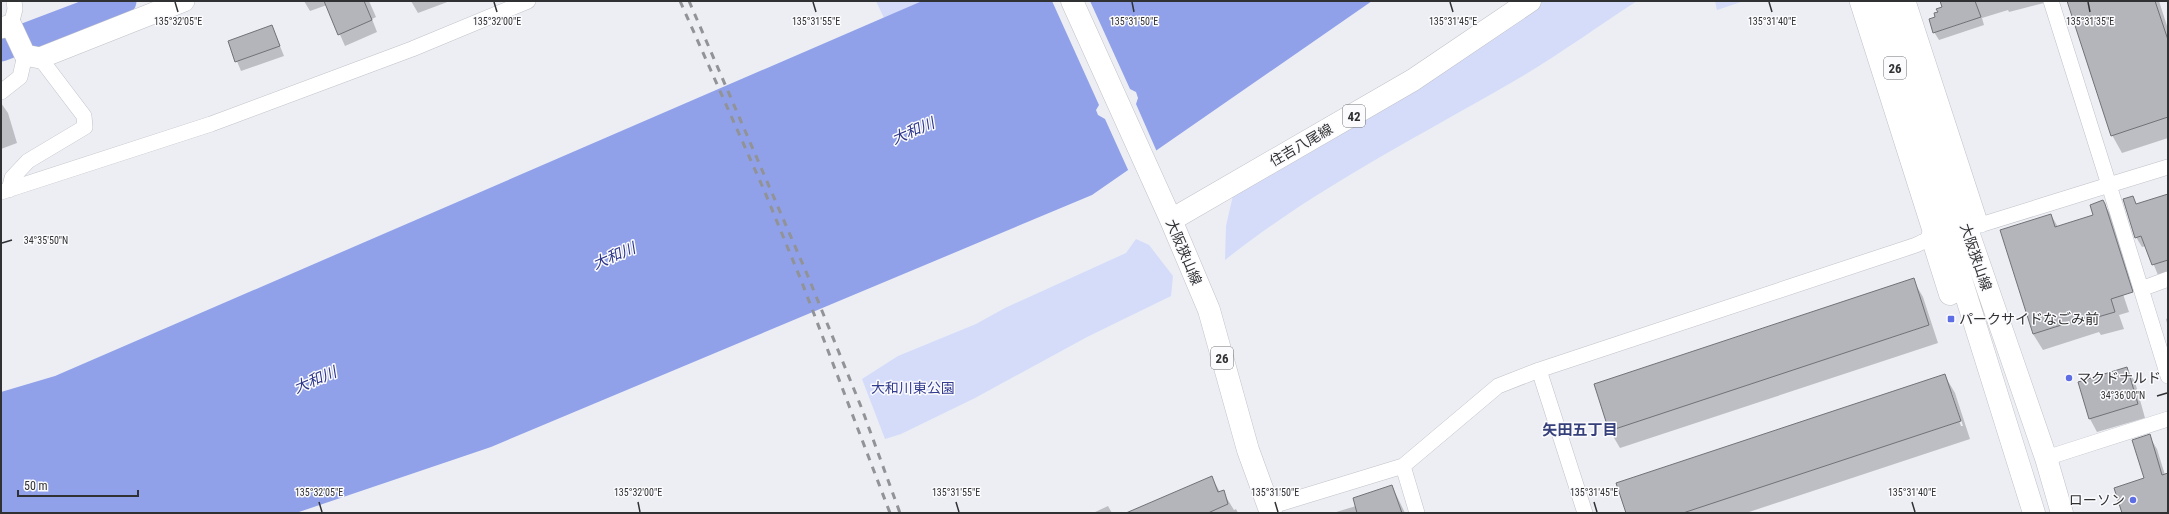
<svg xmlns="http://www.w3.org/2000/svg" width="2169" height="514" font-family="'Roboto Condensed','Noto Sans JP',sans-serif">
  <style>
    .green { fill: #d4dcf9 }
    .water { fill: #90a1e9 }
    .pier { fill: #eceef4 }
    .shadow { fill: #0003; fill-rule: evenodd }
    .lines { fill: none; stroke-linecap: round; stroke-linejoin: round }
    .river { stroke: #90a1e9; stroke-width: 29 }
    .building { fill: #b3b5bb; stroke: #707277 }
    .street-casing { stroke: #c0c2c8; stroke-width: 16 }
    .secondary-casing { stroke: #c0c2c8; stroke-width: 22 }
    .primary-casing { stroke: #c0c2c8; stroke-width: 23 }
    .street { stroke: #fff; stroke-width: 15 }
    .secondary { stroke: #fff; stroke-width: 21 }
    .primary { stroke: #fff; stroke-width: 22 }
    .rail { stroke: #919397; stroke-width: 3; stroke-dasharray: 7 7; stroke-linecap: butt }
    .ticks { fill: none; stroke: #303133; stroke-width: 1.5 }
    .poi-dot { fill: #5d6ee5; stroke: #fbfbfe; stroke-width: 1.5 }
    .labels { text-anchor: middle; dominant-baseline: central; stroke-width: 3; stroke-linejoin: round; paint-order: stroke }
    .shield { fill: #fbfbfe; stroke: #6d6e70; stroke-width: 1 }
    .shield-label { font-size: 13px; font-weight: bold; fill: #303133 }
    .street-label { font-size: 14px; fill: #303133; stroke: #fbfbfe }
    .poi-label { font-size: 14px; fill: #303133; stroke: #fbfbfe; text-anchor: start }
    .park-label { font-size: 14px; fill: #333d90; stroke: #fbfbfe }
    .water-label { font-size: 15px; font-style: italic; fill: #2e378a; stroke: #fbfbfe }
    .neighbourhood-label { font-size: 15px; font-weight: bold; fill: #35407b; stroke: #fbfbfe }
    .ticks-label { font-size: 10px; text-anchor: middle; fill: #303133; stroke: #fbfbfe; stroke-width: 3; stroke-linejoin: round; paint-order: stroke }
  </style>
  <rect width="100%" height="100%" fill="#eceef4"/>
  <!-- green -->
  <path class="green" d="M876,1H922L884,18Z
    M1542,1H1637C1600,25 1564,51 1526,74C1424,134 1318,186 1225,260L1226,226L1234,191Z
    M1715,1H1744L1717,10Z
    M1136,239L1149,245L1173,276L1171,296L1087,337L975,398L901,434L885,439L862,379L898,356L976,324L1005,308L1126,253Z"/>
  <!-- water -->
  <path class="water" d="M922,1H1372L1092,195L491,447L296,513H1V392L55,376Z"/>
  <!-- pier -->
  <path class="pier" d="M1052,1H1090L1130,89L1136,92L1138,98L1136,104L1157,152L1129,172L1105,119L1098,115L1096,110L1099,105Z"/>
  <!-- shadow -->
  <path class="shadow" d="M304,1H369L376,17L372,19L377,32L345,46L327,5L310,11Z
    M411,1H450L418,13Z
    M1948,1H2044V3L2009,12L2008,10L1982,18L1984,25L1939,40L1934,32L1937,18Z
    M2068,1H2159L2168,29V138L2122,153L2112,135Z
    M272,26L284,56L241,71L229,42Z
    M1,103L8,113L17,143L1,149Z
    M2168,195V272L2158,275L2146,246L2142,247L2136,237L2132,197L2137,205Z
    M2105,205L2114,221L2136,290L2123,294L2129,312L2119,315L2124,329L2101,335L2099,332L2043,350L2033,334L2051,215L2058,227L2094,216Z
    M1913,280L1923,297L1938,343L1620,448L1610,431Z
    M2168,318V327L2166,319Z
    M2127,368L2135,382L2145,418L2097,432L2090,419Z
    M1945,376L1955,393L1970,439L1746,513H1627ZM1950,393H1952L1963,426H1961Z
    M2149,436L2157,449L2165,475L2168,474V513H2123L2145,479Z
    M1212,478L1220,492H1223L1234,510L1236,509L1238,513H1128Z
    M1392,486L1405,513H1333L1356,506Z
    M1108,506L1112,513H1093Z"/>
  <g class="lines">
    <!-- river -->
    <path class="river" d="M1,47L122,1"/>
  </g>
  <!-- building -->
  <path class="building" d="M324,1H364L372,20L338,35Z
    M1940,1H1975L1981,17L1933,33L1929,19L1935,17L1934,13L1938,12L1936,9L1942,7Z
    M2067,1H2155L2168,40V117L2111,136Z
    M272,25L280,46L235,62L228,41Z
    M2168,194V260L2152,265L2141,236L2135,238L2123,199L2133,196L2136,204Z
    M2103,200L2105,204L2133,292L2111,299L2115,312L2091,319L2090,316L2033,334L2000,230L2051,214L2055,227L2093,215L2090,205Z
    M1914,278L1929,325L1609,431L1594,384Z
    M2127,367L2138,404L2089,419L2078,382Z
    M1945,374L1961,421L1683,513H1626L1616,483Z
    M2150,434L2162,475L2168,473V513H2122L2114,488L2144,478L2132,440Z
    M1212,476L1218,492L1224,490L1228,504L1208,513H1126Z
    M1392,485L1402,513H1357L1353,498Z"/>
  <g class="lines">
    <defs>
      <path id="street" d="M1857,1L1932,237
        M1908,1L1981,225
        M11,25L15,9L14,1
        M1,92L20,77L25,55
        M2168,167L2109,185L2168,376
        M9,190L12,178L28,161L85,127L84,116L40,58
        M1,192L211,124L412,49L528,1
        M2141,289L2168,279
        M1539,370L1585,513
        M2046,458L2168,419
        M1269,507L1403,466
        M1417,513L1403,466L1498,386L1539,370L1916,245C1936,234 1959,232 1980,225C2023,212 2066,198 2109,185L2051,1"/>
      <path id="secondary" d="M1,28L11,25L25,55L40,58L184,1"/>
      <path id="primary" d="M1072,1L1171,220L1209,310L1248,450L1271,513
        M1874,1L2034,513
        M1892,1L1967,229L2046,458L2062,513
        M1171,220L1413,80L1530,1
        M1932,237L1950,294"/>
    </defs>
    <!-- street casing -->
    <use href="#street" class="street-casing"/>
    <!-- secondary casing -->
    <use href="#secondary" class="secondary-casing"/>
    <!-- primary casing -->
    <use href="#primary" class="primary-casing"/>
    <!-- street -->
    <use href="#street" class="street"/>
    <!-- secondary -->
    <use href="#secondary" class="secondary"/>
    <!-- primary -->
    <use href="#primary" class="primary"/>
    <!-- rail -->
    <path class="rail" d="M680,1L764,190L801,280L890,513
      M689,1L807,274L862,409L900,513"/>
  </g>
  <!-- ticks -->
  <path class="ticks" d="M175,2L178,12M494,2L497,12M813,2L816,12M1132,2L1134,12M1450,2L1453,12M1769,2L1772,12M2088,2L2090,12M2,243L12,240M2157,396L2167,393M319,502L322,512M638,502L640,512M956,502L959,512M1275,502L1278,512M1594,502L1597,512M1912,502L1915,512"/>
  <!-- markers -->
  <g class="poi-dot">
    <rect x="1947" y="315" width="8" height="8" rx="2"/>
    <circle cx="2069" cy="378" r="4"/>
    <circle cx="2133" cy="500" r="4"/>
  </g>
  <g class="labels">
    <!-- shield labels -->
    <g class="shield">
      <rect x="1884" y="57" width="22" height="22" rx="3"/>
      <rect x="1343" y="105" width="22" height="22" rx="3"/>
      <rect x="1211" y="347" width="22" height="22" rx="3"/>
    </g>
    <g class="shield-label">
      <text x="1895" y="68">26</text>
      <text x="1354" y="116">42</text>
      <text x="1222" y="358">26</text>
    </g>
    <!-- street labels -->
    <g class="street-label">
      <text transform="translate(1301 145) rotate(-30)">住吉八尾線</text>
      <text transform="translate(1184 252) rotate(67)">大阪狭山線</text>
      <text transform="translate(1976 257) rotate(71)">大阪狭山線</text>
    </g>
    <!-- poi labels -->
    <g class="poi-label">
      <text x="1959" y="319">パークサイドなごみ前</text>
      <text x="2077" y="378">マクドナルド</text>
      <text x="2125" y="500" text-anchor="end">ローソン</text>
    </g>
    <!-- park labels -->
    <g class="park-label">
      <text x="913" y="388">大和川東公園</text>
    </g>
    <!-- water labels -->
    <g class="water-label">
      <text transform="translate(913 131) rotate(-23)">大和川</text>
      <text transform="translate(614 256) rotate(-23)">大和川</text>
      <text transform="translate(315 380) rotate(-23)">大和川</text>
    </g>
    <!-- neighbourhood labels -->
    <g class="neighbourhood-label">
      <text x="1580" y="430">矢田五丁目</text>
    </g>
  </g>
  <g class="ticks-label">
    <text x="178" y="25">135°32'05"E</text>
    <text x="497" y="25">135°32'00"E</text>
    <text x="816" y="25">135°31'55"E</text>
    <text x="1134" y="25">135°31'50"E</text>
    <text x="1453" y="25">135°31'45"E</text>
    <text x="1772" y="25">135°31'40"E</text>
    <text x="2090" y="25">135°31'35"E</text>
    <text x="46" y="244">34°35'50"N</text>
    <text x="2123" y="399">34°36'00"N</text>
    <text x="319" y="496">135°32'05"E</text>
    <text x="638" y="496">135°32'00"E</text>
    <text x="956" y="496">135°31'55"E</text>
    <text x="1275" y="496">135°31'50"E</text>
    <text x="1594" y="496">135°31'45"E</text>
    <text x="1912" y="496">135°31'40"E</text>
  </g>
  <!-- border -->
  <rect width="2169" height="514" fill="none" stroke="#303133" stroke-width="4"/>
  <!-- scale -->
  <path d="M18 490v6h120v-6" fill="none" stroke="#303133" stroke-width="2"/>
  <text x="24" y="490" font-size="12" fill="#303133" stroke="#fbfbfe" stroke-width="3" paint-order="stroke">50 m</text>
</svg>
